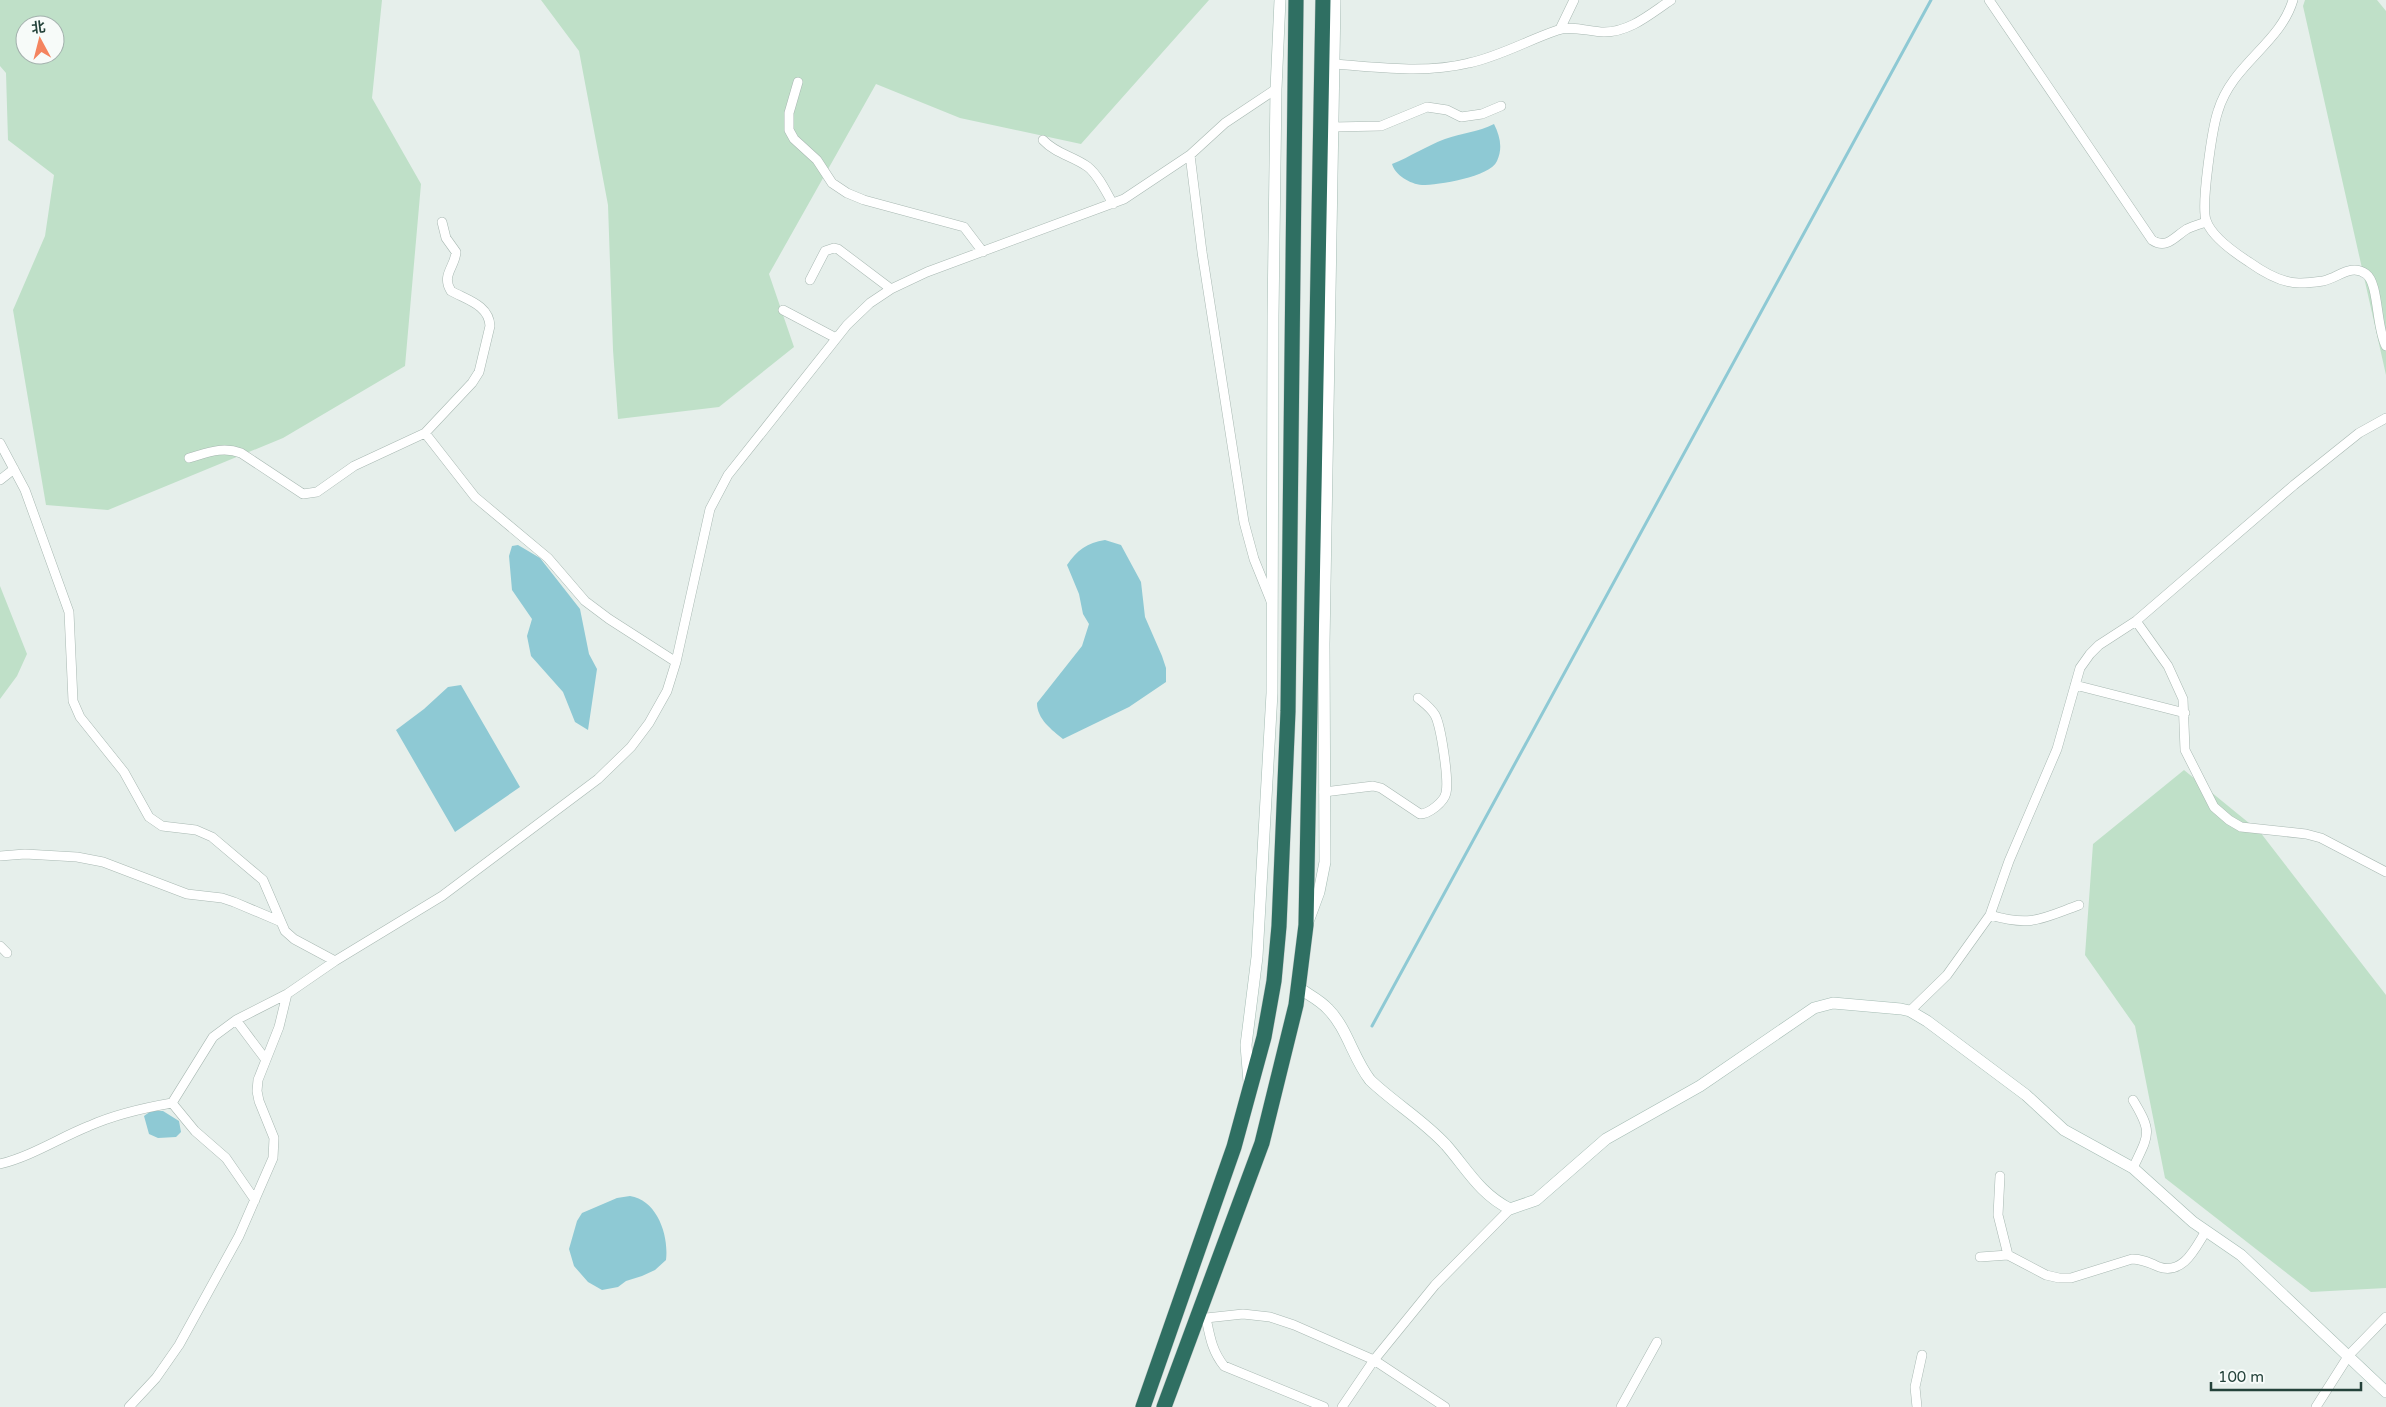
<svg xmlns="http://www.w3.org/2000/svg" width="2386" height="1407" font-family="'Varela Round','Noto Sans SC',sans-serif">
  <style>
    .green { fill: #bfe0c8; fill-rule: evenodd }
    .water { fill: #8ec9d4 }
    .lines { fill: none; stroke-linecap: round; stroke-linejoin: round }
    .stream { stroke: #8ec9d4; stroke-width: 3 }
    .street-casing { stroke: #a8b8b2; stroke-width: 10 }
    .secondary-casing { stroke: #a4bbb3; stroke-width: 12 }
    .highway-casing { stroke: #c2cac8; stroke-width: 16 }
    .street { stroke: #fff; stroke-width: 9 }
    .secondary { stroke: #fff; stroke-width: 11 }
    .highway { stroke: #2f6f62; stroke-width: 15 }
  </style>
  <rect width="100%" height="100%" fill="#e6efeb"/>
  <!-- green -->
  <path class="green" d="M0,0H382L372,98L421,184L405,366L283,438L108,510L46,505L13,310L45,236L54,175L8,140L6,73L0,66ZM25,25H55V55H25Z
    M541,0H1209L1081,144L960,118L876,84L769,274L794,347L719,407L618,419L613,350L608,205L579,51Z
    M2305,0H2377L2386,11V375L2303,6Z
    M0,586L27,654L17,676L0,699Z
    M2184,770L2260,832L2386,995V1288L2311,1292L2165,1178L2135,1026L2085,955L2093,844Z"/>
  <!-- water -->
  <path class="water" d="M1494,124C1500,136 1503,148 1497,161C1490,177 1438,185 1422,185C1410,184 1395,175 1392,164C1410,157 1426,146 1445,139C1462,133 1478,132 1494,124Z
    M1105,540L1121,545L1141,582L1145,617L1162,656L1166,668V682L1129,707L1063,739C1052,730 1037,719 1037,703L1082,646L1089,624L1083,614L1079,594L1067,565C1077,550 1087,543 1105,540Z
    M518,545L540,558L580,609L589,654L597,669L588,730L575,722L563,692L531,656L527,636L532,619L512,590L509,556L512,546Z
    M461,685L520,787L455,832L396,730L424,709L448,687Z
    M151,1111H163L179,1121L181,1132L176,1137L158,1138L149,1134L144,1116Z
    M630,1196C657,1200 669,1235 666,1260L655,1270L642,1276L626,1281L618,1287L602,1290L588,1282L574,1266L569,1249L577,1221L582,1213L617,1198Z"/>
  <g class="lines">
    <!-- stream -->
    <path class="stream" d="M1372,1026L1931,0"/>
    <defs>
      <path id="street" d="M1989,0L2152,240C2167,250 2175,236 2187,229C2193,226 2200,224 2206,222
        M2293,0C2280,44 2232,64 2218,111C2212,129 2201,205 2206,220C2211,236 2235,253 2249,262C2263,272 2283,284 2301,283C2308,283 2316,282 2323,281C2338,278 2351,263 2366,274C2379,283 2376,328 2386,346
        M1560,29L1574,0
        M1333,64C1379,67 1424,74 1469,63C1501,56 1528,40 1558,30C1571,25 1590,32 1604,32C1630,32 1650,14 1671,0
        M798,82L789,113V130L794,139L817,160L832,183L847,193L864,200L964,227L983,252
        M1333,127L1381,126L1427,107L1447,110L1461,117L1482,114L1501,106
        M1043,140C1056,154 1073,156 1088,167C1099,176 1106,192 1113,204
        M1190,155L1202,252L1244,522L1254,559L1271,601
        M810,280L825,251L834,248L838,249L891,289
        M783,310L836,338
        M425,433L475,497L548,558L585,601L609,619L676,662
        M0,443L25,490L69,612L73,701L80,717L124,772L149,817L162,826L196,830L212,837L263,880L285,931L294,939L335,961
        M189,458C207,453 222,446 241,453L303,494L317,492L354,466L425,433L472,383L479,372L490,326C489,305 467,300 451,291C441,275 455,267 456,252L446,238L442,222
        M0,480L14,469
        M2136,621L2168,666L2183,699L2185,750L2214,807L2229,820L2241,827L2306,834L2321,838L2386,872
        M2075,685L2185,713
        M1324,792L1373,786L1381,788L1420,814C1429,814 1444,802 1446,793C1449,780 1441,726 1435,715C1431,708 1424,703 1418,698
        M0,856L25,854L77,857L103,862L187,894L222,898L234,902L279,921
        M1990,915C2031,927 2041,919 2079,905
        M0,946L7,953
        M1910,1011L1947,975L1990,915L2009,861L2057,749L2080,668L2090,654L2099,645L2136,621L2294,485L2359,433L2386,418
        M236,1020L266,1060
        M172,1103L213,1037L236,1020L287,994
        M0,1164C32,1156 59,1138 89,1126C116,1114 143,1108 172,1103L195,1131L226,1158L255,1200
        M2133,1168C2149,1134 2153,1133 2133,1100
        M2000,1176L1998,1215L2008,1255
        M1980,1257L2008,1255L2046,1275L2059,1278H2071L2132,1259C2142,1259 2150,1263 2159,1267C2184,1275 2195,1248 2206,1231
        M1206,1318C1210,1337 1212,1351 1224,1366L1324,1407
        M1197,1319L1243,1314L1270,1317L1294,1325L1374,1360L1445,1407
        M129,1407L156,1378L179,1345L239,1236L273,1158L274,1138L259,1101L257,1091L258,1080L279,1027L287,994L335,961L442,896L598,779L631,747L649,723L667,691L676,662L710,509L728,475L847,325L870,303L891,289L927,272L1124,199L1190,155L1225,123L1276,89
        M1342,1407L1374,1360L1435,1285L1510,1209
        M1621,1407L1657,1342
        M1917,1407L1915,1387L1922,1355
        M2316,1407L2349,1355L2386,1317"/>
      <path id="secondary" d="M1309,919L1319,892L1325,862L1324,644L1335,0
        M1299,988C1309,995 1320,1000 1328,1009C1347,1028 1353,1058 1370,1080C1394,1103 1423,1120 1446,1145C1467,1169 1480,1194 1510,1209L1536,1200L1606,1139L1700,1086L1814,1008L1833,1003L1901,1009L1910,1011L1927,1021L2026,1095L2064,1130L2133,1168L2193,1222L2241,1255L2386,1392
        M1249,1082L1246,1045L1257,957L1272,693L1273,316L1276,89L1280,0"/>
      <path id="highway" d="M1143,1407L1234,1147L1264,1037L1274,981L1279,926L1288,711L1296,0
        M1164,1407L1262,1143L1296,1005L1306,925L1323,0"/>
    </defs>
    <!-- street casing -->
    <use href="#street" class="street-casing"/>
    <!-- secondary casing -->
    <use href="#secondary" class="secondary-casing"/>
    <!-- highway casing -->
    <use href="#highway" class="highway-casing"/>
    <!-- street -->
    <use href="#street" class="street"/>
    <!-- secondary -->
    <use href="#secondary" class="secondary"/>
    <!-- highway -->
    <use href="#highway" class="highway"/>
  </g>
  <!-- north arrow -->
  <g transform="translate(40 40) rotate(353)"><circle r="24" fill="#f7fbf9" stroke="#a3b1ad"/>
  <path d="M0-4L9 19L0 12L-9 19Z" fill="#f4845f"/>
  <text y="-8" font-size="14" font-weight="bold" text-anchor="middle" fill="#24423a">北</text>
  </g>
  <!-- scale -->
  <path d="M2211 1382v8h150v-8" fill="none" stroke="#24423a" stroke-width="2.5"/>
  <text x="2218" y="1382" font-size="15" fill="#24423a" stroke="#f7fbf9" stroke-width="4" paint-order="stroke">100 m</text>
</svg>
